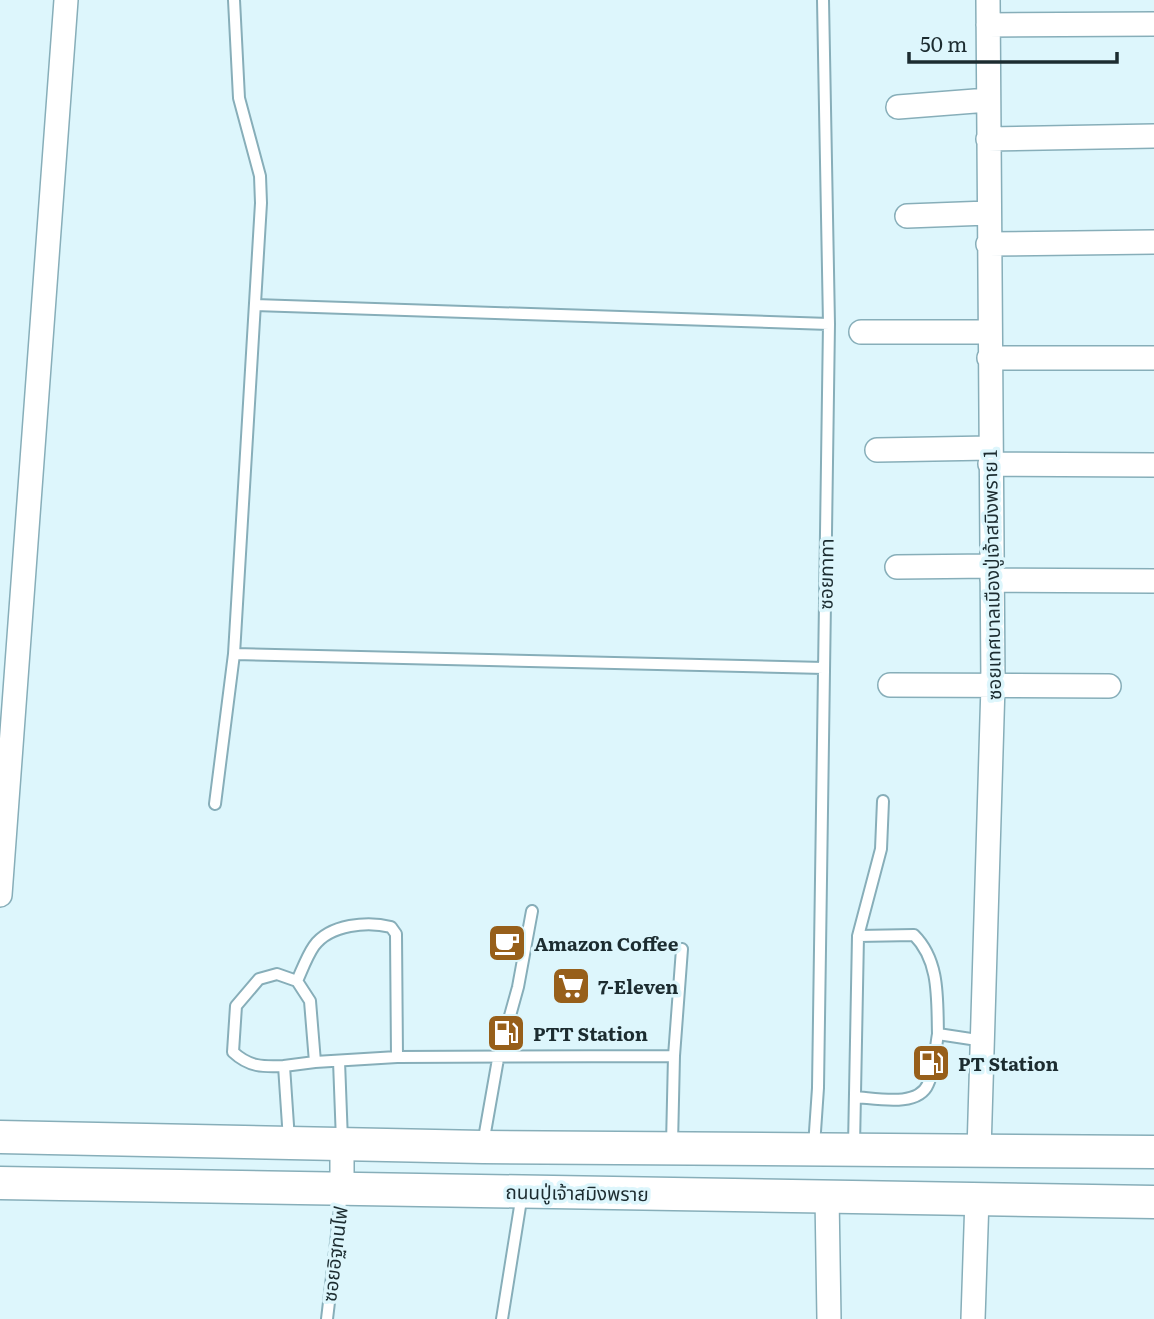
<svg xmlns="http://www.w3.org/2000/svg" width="1154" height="1319" font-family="Literata,'Noto Sans Thai',serif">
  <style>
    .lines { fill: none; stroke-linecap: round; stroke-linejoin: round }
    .service-casing { stroke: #87aeb9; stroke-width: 14 }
    .minor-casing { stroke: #87aeb9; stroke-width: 26 }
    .secondary-casing { stroke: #87aeb9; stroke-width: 35 }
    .service { stroke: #fff; stroke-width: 10 }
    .minor { stroke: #fff; stroke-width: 23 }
    .secondary { stroke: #fff; stroke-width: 32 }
    .labels { text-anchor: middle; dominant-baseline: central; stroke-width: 7; stroke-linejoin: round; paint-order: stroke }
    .street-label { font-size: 19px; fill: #1c2c30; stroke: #ddf6fc }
    .poi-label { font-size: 19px; font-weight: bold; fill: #1c2c30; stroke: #ddf6fc; text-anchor: start }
  </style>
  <rect width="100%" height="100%" fill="#ddf6fc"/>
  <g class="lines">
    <defs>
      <path id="service" d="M255,305L829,324
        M234,654L824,668
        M215,804L234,654L261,203L260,176L239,98L234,0
        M858,936L914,935C940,961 937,999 938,1034L984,1041
        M297,981C302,970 307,956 314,946C330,924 368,921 391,927L396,934L397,1057
        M339,1061L342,1141
        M315,1062L397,1057L674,1056L682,949
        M284,1066C263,1067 249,1067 233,1052L236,1006L259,979L277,974L297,981L310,1001L315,1062L284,1066L289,1140
        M855,1097C875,1098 918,1108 928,1084C935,1070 935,1050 938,1034
        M483,1144L498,1059L518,987L532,911
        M672,1144L674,1056
        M814,1146L818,1088L829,324L823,0
        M854,1146L858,936L881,849L883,801
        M327,1319L342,1192
        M502,1319L522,1194"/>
      <path id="minor" d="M988,25L1154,24
        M898,107L988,100
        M988,139L1154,136
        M907,216L988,213
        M988,244L1154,242
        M861,332H989
        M989,358H1154
        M877,450L990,448
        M990,464L1154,465
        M897,567L992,566
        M992,580L1154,581
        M890,685L1109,686
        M0,895L66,0
        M342,1143V1189
        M979,1151L993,685L988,0
        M827,1196L829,1319
        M973,1319L977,1198"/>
      <path id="secondary" d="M0,1137L483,1147L1154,1152
        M0,1183L1154,1202"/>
    </defs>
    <!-- service casing -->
    <use href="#service" class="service-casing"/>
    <!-- minor casing -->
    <use href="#minor" class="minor-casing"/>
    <!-- secondary casing -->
    <use href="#secondary" class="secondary-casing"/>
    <!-- service -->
    <use href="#service" class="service"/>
    <!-- minor -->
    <use href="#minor" class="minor"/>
    <!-- secondary -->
    <use href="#secondary" class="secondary"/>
  </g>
  <!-- icons -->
  <defs>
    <symbol id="cafe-square" viewBox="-11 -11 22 22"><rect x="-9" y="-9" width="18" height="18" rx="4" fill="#975f1a" stroke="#ddf6fc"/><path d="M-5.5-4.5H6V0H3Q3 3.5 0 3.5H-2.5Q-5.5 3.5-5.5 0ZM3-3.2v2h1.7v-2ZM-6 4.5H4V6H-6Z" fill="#fff"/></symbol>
    <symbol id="supermarket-square" viewBox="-11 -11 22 22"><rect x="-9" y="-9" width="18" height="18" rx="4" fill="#975f1a" stroke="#ddf6fc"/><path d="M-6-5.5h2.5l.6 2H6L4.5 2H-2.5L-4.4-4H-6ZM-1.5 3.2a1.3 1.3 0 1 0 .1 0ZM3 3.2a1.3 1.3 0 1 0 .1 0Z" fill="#fff"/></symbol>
    <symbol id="fuel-square" viewBox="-11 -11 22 22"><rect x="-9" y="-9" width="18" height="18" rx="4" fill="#975f1a" stroke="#ddf6fc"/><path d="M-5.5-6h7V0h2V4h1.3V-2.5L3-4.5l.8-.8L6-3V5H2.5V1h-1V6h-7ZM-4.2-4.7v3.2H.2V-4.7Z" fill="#fff"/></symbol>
  </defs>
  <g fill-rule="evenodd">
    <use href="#cafe-square" x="485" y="921" width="44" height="44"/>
    <use href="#supermarket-square" x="549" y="964" width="44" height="44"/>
    <use href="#fuel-square" x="484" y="1011" width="44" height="44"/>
    <use href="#fuel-square" x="909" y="1041" width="44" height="44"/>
  </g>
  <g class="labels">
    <!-- street labels -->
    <g class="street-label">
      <text transform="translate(825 574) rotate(-89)">ซอยทาทา</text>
      <text transform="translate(991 575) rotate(-91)">ซอยเทศบาลเมืองปู่เจ้าสมิงพราย 1</text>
      <text transform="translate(577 1192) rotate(1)">ถนนปู่เจ้าสมิงพราย</text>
      <text transform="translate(334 1254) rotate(-83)">ซอยอิฐทนไฟ</text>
    </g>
    <!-- poi labels -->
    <g class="poi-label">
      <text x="534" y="943">Amazon Coffee</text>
      <text x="598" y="986">7-Eleven</text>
      <text x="533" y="1033">PTT Station</text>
      <text x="958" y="1063">PT Station</text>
    </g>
  </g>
  <!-- scale -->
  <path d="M909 52v10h208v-10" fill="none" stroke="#1c2c30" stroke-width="3.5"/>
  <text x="920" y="52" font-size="21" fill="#1c2c30" stroke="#ddf6fc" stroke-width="5" paint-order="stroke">50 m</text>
</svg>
